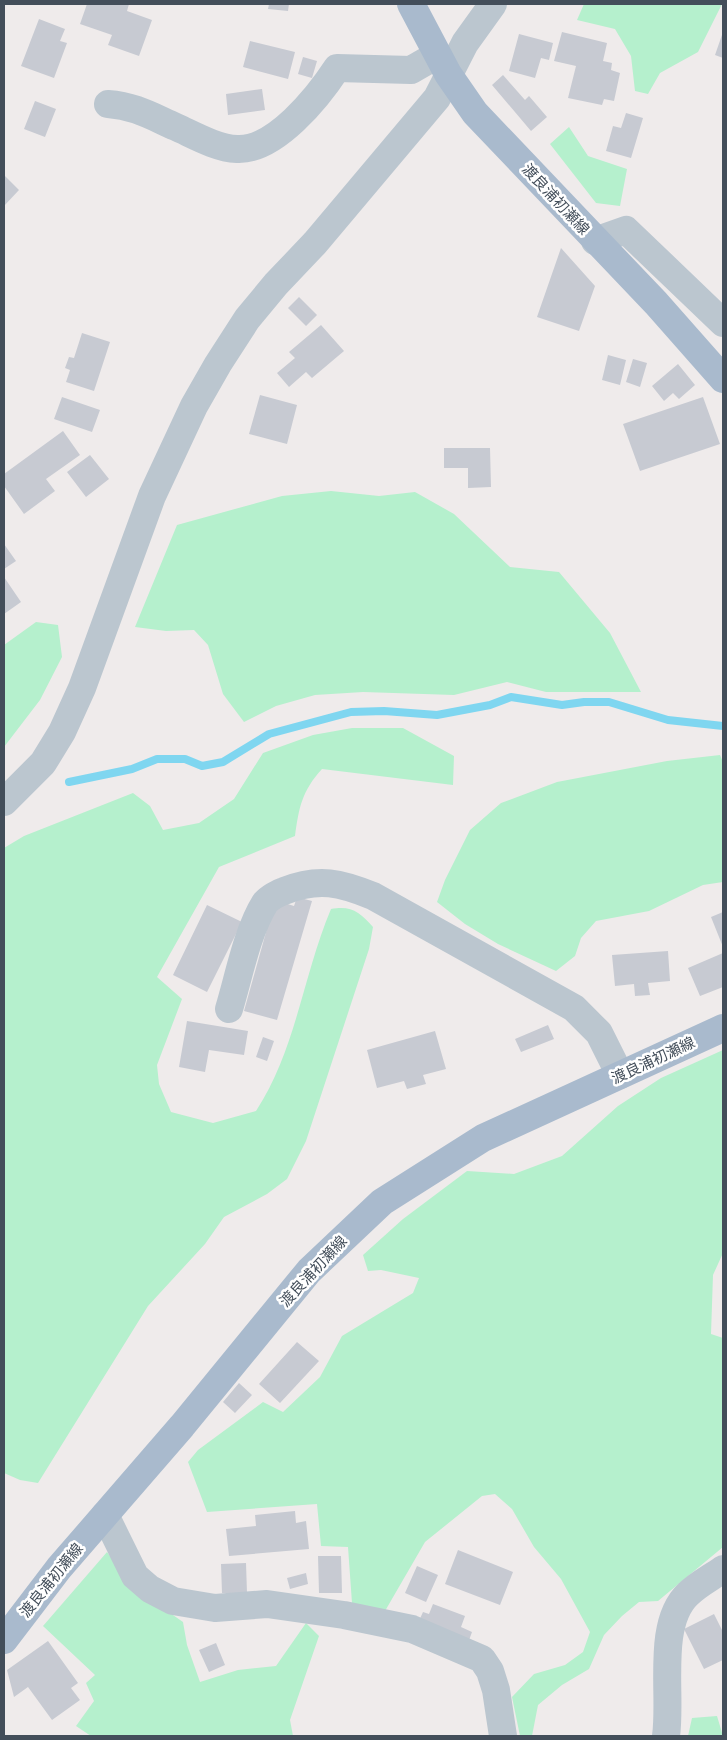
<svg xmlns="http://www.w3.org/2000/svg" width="727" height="1740" font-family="Ubuntu,'Noto Sans JP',sans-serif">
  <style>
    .green { fill: #b5f0cd }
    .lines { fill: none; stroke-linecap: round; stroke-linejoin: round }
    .stream { stroke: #7fd6f0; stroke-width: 8 }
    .building { fill: #c7cad2 }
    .minor { stroke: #bbc6cf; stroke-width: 28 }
    .major { stroke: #a9bacd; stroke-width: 28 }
    .labels { text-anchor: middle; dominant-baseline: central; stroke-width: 5; stroke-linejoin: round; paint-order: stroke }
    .street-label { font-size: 15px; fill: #434e5a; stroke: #fff }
  </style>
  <rect width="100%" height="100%" fill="#efebeb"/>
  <!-- green -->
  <path class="green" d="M584,4H722L698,52L660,73L648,94L635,91L631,56L615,29L577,20Z
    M569,127L588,156L627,169L620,206L596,203L550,144Z
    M331,491L379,496L415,492L454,514L510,567L559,572L610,633L641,692H546L507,682L454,695L363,692L315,695L276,706L244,722L223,694L208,645L194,630L166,631L135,627L177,525L282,496Z
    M36,622L58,625L62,657L40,700L4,747V645Z
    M352,728H403L454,756L453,785L322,769C302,791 299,807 295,836L219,867L157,977L182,999L157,1065L159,1084L171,1112L213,1123L256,1111C296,1050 303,975 331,909C351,905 360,912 373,927L369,949L306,1141L287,1179L267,1194L224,1217L205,1244L148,1306L38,1483L20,1480L4,1473V848L24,836L133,793L150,806L163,830L199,823L234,799L263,753L313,735Z
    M720,755L723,762V882L703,885L649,911L596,921L581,938L575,956L556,971L498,944L465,924L437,902L445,880L470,830L501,803L557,782L667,761Z
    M723,1050V1253L713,1275L711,1334L723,1338V1547L658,1601L639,1602L622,1616L604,1635L589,1669L562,1685L538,1705L532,1736H520L512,1697L534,1674L565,1665L583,1652L590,1632L561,1579L534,1547L512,1509L495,1494L482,1496L425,1542L385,1611L352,1603L348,1547L321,1546L317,1504L207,1512L188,1462L198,1450L263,1402L283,1412L320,1377L342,1336L413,1293L419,1278L381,1270L368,1271L363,1255L403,1219L467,1171L514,1174L562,1156L618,1106L661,1078Z
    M107,1552L134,1588L183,1622L187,1645L200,1682L238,1670L276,1666L306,1623L319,1636L290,1720L293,1736H91L76,1726L94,1701L86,1683L95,1675L43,1626Z
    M717,1716L723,1736H688L692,1718Z"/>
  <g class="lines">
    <!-- stream -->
    <path class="stream" d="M69,782L132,769L157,759H185L202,766L223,762L269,734L351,712L384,711L437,715L490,705L511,697L562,705L584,702H609L668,720L723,726"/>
  </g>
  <!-- building -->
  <path class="building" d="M87,4H129L127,11L152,20L139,56L108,45L112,35L80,24Z
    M269,4H289L288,11L268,9Z
    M39,19L65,29L60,41L67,43L54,78L21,66Z
    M562,32L607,43L603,61L612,63L611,70L620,73L614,101L604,99L602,105L568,98L576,66L554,61Z
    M723,32V58L715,55Z
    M519,34L553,43L549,60L541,58L535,78L509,71Z
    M250,41L295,52L288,79L243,67Z
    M303,57L317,61L312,78L298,74Z
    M503,75L525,100L529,96L547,117L531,131L492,85Z
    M262,89L265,110L228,115L226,94Z
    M35,101L56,109L45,137L24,129Z
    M626,113L643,118L631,158L606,151L613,126L621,128Z
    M4,175L19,190L4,206Z
    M561,248L595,286L579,331L537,317Z
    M299,297L317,315L306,326L288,308Z
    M321,325L344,351L312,378L306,372L289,387L277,373L295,358L289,352Z
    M82,333L110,342L94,391L66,382L70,370L65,368L69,357L74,358Z
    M608,355L626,360L620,385L602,380Z
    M633,359L647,363L640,387L626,382Z
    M678,364L695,385L679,399L673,393L664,401L652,386Z
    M260,395L297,405L287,444L249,434Z
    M62,397L100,410L92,432L54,419Z
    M703,397L720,444L640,471L623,424Z
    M63,431L80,455L46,479L55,491L24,514L4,486V474Z
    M444,448H490L491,487L468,488V468H444Z
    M90,455L109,479L86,497L67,472Z
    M4,544L16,561L4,569Z
    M4,577L21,602L4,614Z
    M297,897L312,901L277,1020L244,1011L275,900L294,906Z
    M207,905L242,922L207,992L173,975Z
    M723,912V947L711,917Z
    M668,951L670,981L648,983L650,995L635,996L634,984L615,986L612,955Z
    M723,953V987L700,996L688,968Z
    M187,1021L248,1031L244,1055L209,1050L205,1072L179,1067Z
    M548,1025L554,1039L521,1052L515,1039Z
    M435,1031L446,1069L423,1075L426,1084L407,1089L404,1081L377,1088L367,1050Z
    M263,1037L274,1041L267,1061L256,1057Z
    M297,1342L319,1361L280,1403L259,1384Z
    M239,1383L252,1395L235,1413L223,1402Z
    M295,1511L296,1523L306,1521L309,1549L229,1556L226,1529L256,1526L255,1515Z
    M458,1550L513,1572L500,1605L445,1584Z
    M318,1556H341L342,1593H319Z
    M246,1563L247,1593H222L221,1564Z
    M417,1566L438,1575L426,1602L405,1593Z
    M306,1573L308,1584L290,1589L287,1578Z
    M433,1604L465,1616L461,1627L472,1632L468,1643L418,1623L423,1612L429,1614Z
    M714,1614L723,1632V1660L704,1669L684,1629Z
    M48,1641L78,1683L71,1688L80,1700L52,1720L28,1687L14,1697L7,1670Z
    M216,1643L225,1665L209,1672L199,1650Z"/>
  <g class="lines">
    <!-- minor -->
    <path class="minor" d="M108,104C135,106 151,116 176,127C194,135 216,148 237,149C275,151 318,97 337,68L411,70L437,55
      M595,241L626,230L723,323
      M4,802L43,763L62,732L82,688L152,496L194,406L218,364L247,319L276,284L315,243L437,98L465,43L493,4
      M229,1009C239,976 247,932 265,903C269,898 278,893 284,891C319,877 341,883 373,896L574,1008L599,1033L620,1075
      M105,1515L135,1576L150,1589L173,1601L215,1608L267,1604L344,1615L412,1629L482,1659L490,1671L496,1690L503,1736
      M666,1736C672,1695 656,1624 688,1594C698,1584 712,1577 723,1569"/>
    <!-- major -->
    <path class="major" d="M411,4L448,74L475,113L656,303L723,379
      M4,1640L59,1568L182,1426L309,1271L382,1202L483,1138L723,1028"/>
  </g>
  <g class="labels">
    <!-- street labels -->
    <g class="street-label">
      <text transform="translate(556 199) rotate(47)">渡良浦初瀬線</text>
      <text transform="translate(653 1060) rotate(-25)">渡良浦初瀬線</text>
      <text transform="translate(313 1271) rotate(-47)">渡良浦初瀬線</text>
      <text transform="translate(51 1580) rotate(-51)">渡良浦初瀬線</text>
    </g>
  </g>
  <!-- border -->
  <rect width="727" height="1740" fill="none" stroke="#434e5a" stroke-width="10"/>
</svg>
